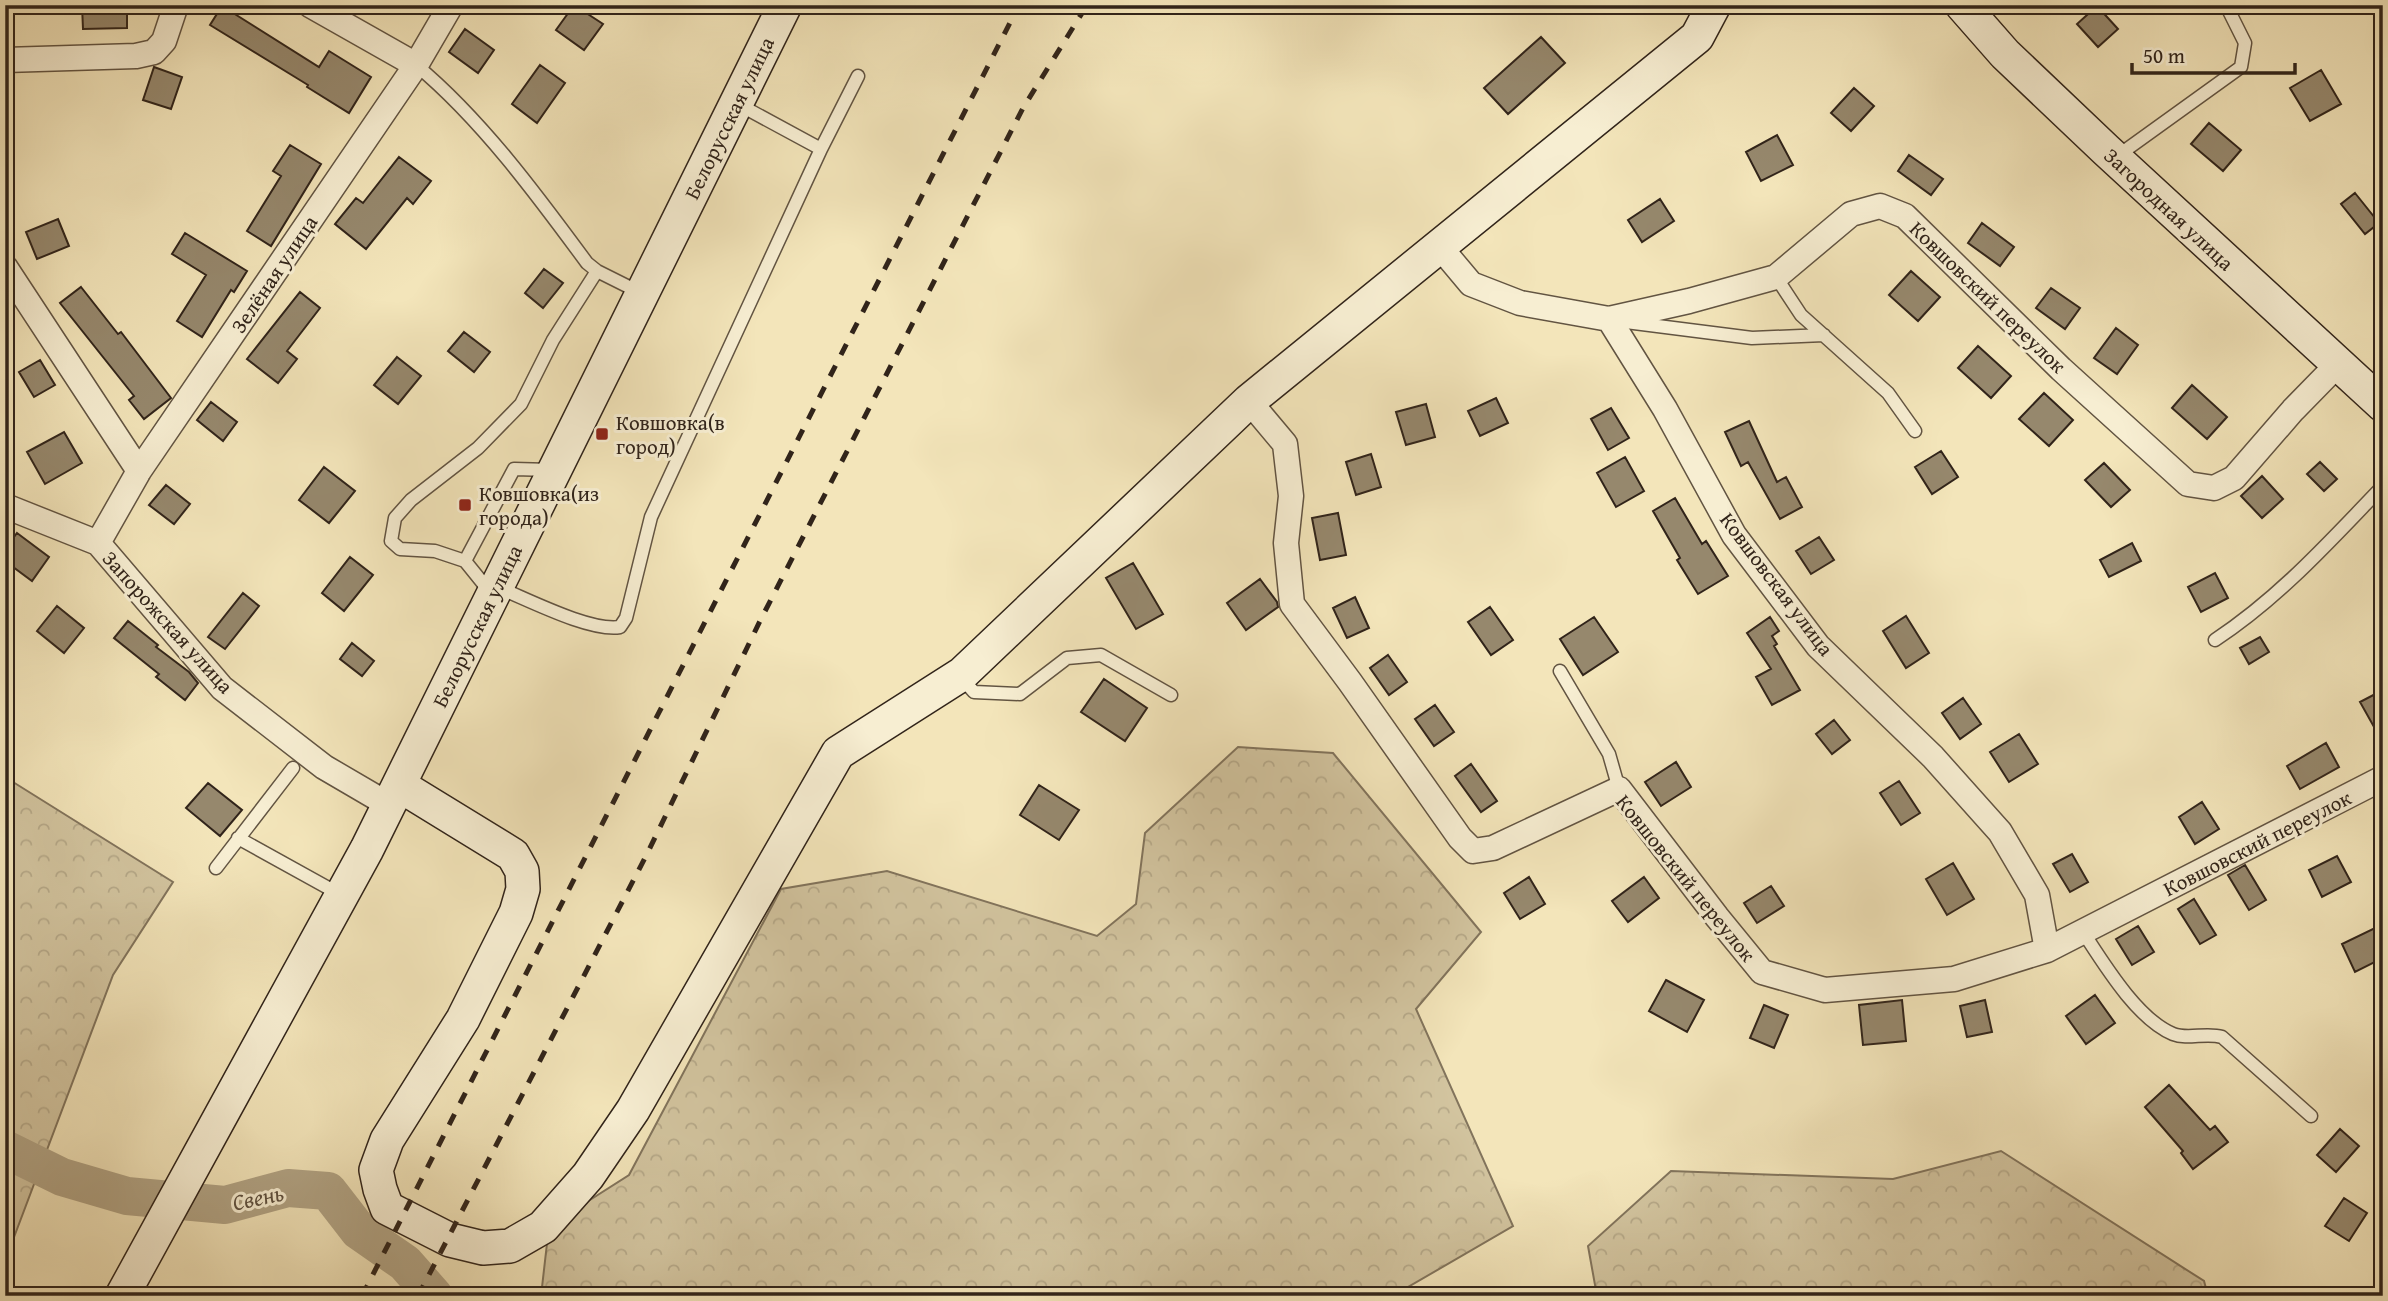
<svg xmlns="http://www.w3.org/2000/svg" width="2388" height="1301" font-family="'Gentium Book Plus',serif">
  <style>
    .forest { fill: url(#forest-crowns); stroke: #82745c; stroke-width: 2 }
    .lines { fill: none; stroke-linecap: round; stroke-linejoin: round }
    .river { stroke: #b1a384; stroke-width: 38 }
    .building { fill: #96886d; stroke: #31241a; stroke-width: 2 }
    .lane-casing { stroke: #625442; stroke-width: 15 }
    .street-casing { stroke: #625442; stroke-width: 27 }
    .secondary-casing { stroke: #31241a; stroke-width: 36 }
    .lane { stroke: #f7eed2; stroke-width: 12 }
    .street { stroke: #f7eed2; stroke-width: 24 }
    .secondary { stroke: #f7eed2; stroke-width: 33 }
    .rail { stroke: #31241a; stroke-width: 5; stroke-dasharray: 12 12; stroke-linecap: butt }
    .poi-dot { fill: #8f2418; stroke: #f7eed2; stroke-width: 2.5 }
    .labels { text-anchor: middle; dominant-baseline: central; stroke-width: 6; stroke-linejoin: round; paint-order: stroke }
    .street-label { font-size: 21px; fill: #31241a; stroke: #f7eed2 }
    .poi-label { font-size: 21px; fill: #31241a; stroke: #f7eed2; text-anchor: start }
    .water-label { font-size: 23px; font-style: italic; fill: #5e503f; stroke: #f7eed2 }
  </style>
  <defs>
    <pattern id="forest-crowns" width="20" height="18" patternUnits="userSpaceOnUse" patternTransform="scale(1.75)"><rect width="20" height="18" fill="#d2c49f"/><path d="M2 6a3 3 0 1 1 6 0M12 15a3 3 0 1 1 6 0" fill="none" stroke="#b5a888"/></pattern>
  </defs>
  <rect width="100%" height="100%" fill="#f3e5ba"/>
  <filter id="stains"><feTurbulence type="fractalNoise" baseFrequency=".00286" numOctaves="4"/><feColorMatrix values="0 0 0 0 .2 0 0 0 0 .09 0 0 0 0 .02 0 0 0 .5 -.17"/></filter>
  <radialGradient id="worn" r=".72"><stop offset=".6" stop-color="#630" stop-opacity="0"/><stop offset="1" stop-color="#630" stop-opacity=".3"/></radialGradient>
  <!-- forest -->
  <path class="forest" d="M1238,747L1333,753L1481,932L1416,1009L1513,1226L1403,1290L1406,1296H541L549,1226L629,1175L781,889L887,871L1097,936L1136,904L1145,833Z
    M5,777L173,882L113,975L5,1261Z
    M2001,1151L2204,1281L2208,1296H1597L1588,1246L1671,1171L1893,1179Z"/>
  <g class="lines">
    <!-- river -->
    <path class="river" d="M5,1149L62,1177L127,1196L225,1205L288,1188L328,1191L359,1231L405,1263L434,1296"/>
  </g>
  <!-- building -->
  <path class="building" d="M82,5H127V28L83,29Z
    M574,5L603,24L584,50L556,30Z
    M222,6L319,67L329,51L371,77L349,113L307,87L308,85L210,25Z
    M2097,6L2118,29L2098,47L2077,24Z
    M465,29L494,50L478,73L449,52Z
    M1541,37L1565,63L1508,114L1484,88Z
    M540,65L565,83L537,123L512,104Z
    M154,67L182,77L171,109L143,100Z
    M2321,70L2341,104L2310,121L2290,88Z
    M1854,88L1874,106L1851,131L1831,113Z
    M2209,123L2241,150L2223,171L2191,144Z
    M1777,135L1793,165L1761,181L1746,152Z
    M290,145L321,164L271,246L247,231L281,176L273,171Z
    M1909,155L1943,179L1931,195L1898,171Z
    M399,157L431,181L413,204L407,198L366,249L335,224L356,198L363,203Z
    M2355,193L2379,223L2365,234L2341,204Z
    M1660,199L1674,221L1642,242L1628,220Z
    M58,219L69,246L37,259L26,232Z
    M1982,223L2014,247L2000,266L1968,243Z
    M185,233L247,271L234,292L231,290L202,337L177,321L206,275L172,254Z
    M544,269L563,283L543,308L525,293Z
    M1911,271L1940,297L1918,321L1889,295Z
    M81,287L118,334L121,332L171,398L144,419L129,400L134,396L60,303Z
    M2051,288L2080,308L2065,329L2036,308Z
    M300,292L320,308L287,351L297,359L278,383L247,359Z
    M2116,328L2138,345L2117,374L2094,358Z
    M464,332L490,352L474,372L448,351Z
    M1978,346L2011,376L1991,398L1958,368Z
    M397,357L421,376L398,404L374,385Z
    M40,360L55,385L34,397L19,372Z
    M2192,385L2227,417L2207,439L2172,408Z
    M2044,393L2073,420L2049,446L2019,419Z
    M1496,398L1508,423L1480,436L1468,411Z
    M211,402L237,422L223,441L197,420Z
    M1426,404L1435,437L1406,445L1396,412Z
    M1611,408L1629,438L1608,450L1591,419Z
    M1749,421L1777,482L1786,477L1802,507L1780,519L1748,462L1741,466L1725,432Z
    M64,432L82,463L45,484L27,452Z
    M1941,451L1958,477L1932,494L1915,467Z
    M1371,454L1381,487L1356,495L1346,462Z
    M1625,457L1644,491L1616,507L1597,473Z
    M2320,462L2337,479L2324,491L2307,474Z
    M2104,463L2130,490L2111,507L2085,480Z
    M324,467L355,491L329,523L299,500Z
    M2262,476L2283,499L2262,518L2241,496Z
    M166,485L190,504L174,524L149,505Z
    M1675,498L1702,544L1706,541L1728,576L1698,594L1677,560L1680,558L1653,511Z
    M1338,513L1346,555L1320,560L1312,518Z
    M17,533L49,557L32,581L5,561V549Z
    M1819,537L1834,560L1811,574L1796,551Z
    M2132,543L2141,561L2109,577L2100,560Z
    M350,557L373,575L344,611L322,593Z
    M1133,563L1163,614L1136,629L1106,578Z
    M2215,573L2228,598L2201,612L2188,587Z
    M1260,579L1277,602L1278,607L1246,630L1227,603Z
    M243,593L259,606L225,649L208,637Z
    M1355,597L1369,628L1347,638L1333,608Z
    M57,606L84,628L64,653L37,631Z
    M1490,607L1513,640L1491,655L1468,622Z
    M1906,616L1929,653L1906,668L1883,631Z
    M1594,617L1618,652L1583,675L1560,639Z
    M1770,617L1779,631L1772,636L1777,644L1774,646L1800,690L1772,705L1756,677L1771,669L1747,633Z
    M128,621L158,645L156,647L189,672L198,683L185,700L156,677L159,674L114,638Z
    M2260,637L2269,652L2249,664L2240,648Z
    M352,643L374,661L362,676L340,659Z
    M1388,655L1407,682L1389,695L1370,668Z
    M1104,679L1147,708L1125,741L1081,712Z
    M2383,690V743L2360,702Z
    M1963,698L1981,724L1960,739L1942,713Z
    M1435,705L1454,732L1434,746L1415,719Z
    M1834,720L1850,740L1832,754L1816,734Z
    M2019,734L2038,764L2009,782L1990,752Z
    M2326,743L2339,767L2300,789L2287,766Z
    M1676,762L1691,787L1661,806L1645,782Z
    M1471,764L1497,801L1481,812L1455,776Z
    M1899,781L1920,813L1901,825L1880,793Z
    M208,783L242,810L220,836L186,808Z
    M1039,785L1079,810L1059,840L1020,815Z
    M2202,802L2219,829L2195,844L2179,817Z
    M2072,854L2088,882L2070,892L2053,864Z
    M2337,856L2351,882L2322,897L2309,870Z
    M1953,863L1974,899L1947,915L1926,879Z
    M2245,865L2266,900L2249,910L2228,875Z
    M1529,877L1545,904L1520,919L1504,893Z
    M1644,877L1659,898L1628,922L1612,901Z
    M1771,886L1784,906L1757,923L1744,903Z
    M2194,899L2216,935L2200,944L2178,909Z
    M2138,926L2154,952L2132,965L2116,939Z
    M2375,928L2383,942V958L2355,972L2342,944Z
    M1666,980L1704,1000L1687,1032L1649,1011Z
    M2095,995L2115,1023L2086,1044L2066,1016Z
    M1902,1000L1906,1041L1863,1045L1859,1005Z
    M1985,1000L1992,1032L1967,1037L1960,1006Z
    M1764,1005L1788,1015L1774,1048L1750,1038Z
    M2169,1085L2210,1130L2215,1126L2228,1142L2193,1169L2181,1153L2183,1151L2145,1107Z
    M2340,1129L2359,1146L2336,1172L2317,1155Z
    M2344,1198L2367,1213L2349,1241L2325,1226Z"/>
  <g class="lines">
    <defs>
      <path id="lane" d="M416,65C481,119 537,195 587,263L597,271L641,293
        M736,103L821,149
        M2116,157L2241,67L2245,43L2226,5
        M1776,277L1801,315L1888,393L1915,431
        M1626,322L1752,338L1824,335
        M465,561L435,551L400,549L391,541L395,518L411,500L478,448L521,404L553,340L597,271
        M497,587C527,599 590,632 620,627L626,618L651,517L821,149L858,76
        M490,592L465,561L514,469L551,470
        M2215,640C2280,597 2329,542 2383,486
        M1560,671L1609,754L1619,789
        M962,674L966,683L974,692L1020,694L1067,658L1101,655L1171,695
        M238,838L341,895
        M216,868L293,768
        M2083,932C2104,964 2137,1019 2173,1034C2188,1040 2206,1032 2222,1037L2311,1116"/>
      <path id="street" d="M310,5L416,65
        M5,60L136,56L154,52L164,41L176,5
        M1440,247L1471,284L1520,303L1609,319L1665,409L1734,535L1818,646L1933,757L2000,832L2037,895L2047,950
        M5,267L139,471
        M1609,319L1689,301L1776,277L1851,214L1880,206L1905,216L2061,369L2188,484L2214,488L2234,478L2293,410L2338,364
        M1249,401L1285,444L1291,496L1286,543L1292,604L1350,682L1460,838L1473,851L1493,848L1619,789L1717,917L1762,972L1825,990L1954,979L2047,950L2383,778
        M5,506L98,543L222,688L324,767L389,805
        M98,543L139,471L416,65L451,5"/>
      <path id="secondary" d="M1962,5L2005,54L2106,150L2383,405
        M399,785L513,855L522,871L523,889L516,913L463,1019L387,1140L376,1170L380,1189L387,1208L450,1240L483,1248L510,1246L543,1227L588,1176L633,1110L838,753L962,674L1249,401L1697,37L1714,5
        M122,1296L367,849L785,5"/>
    </defs>
    <!-- lane casing -->
    <use href="#lane" class="lane-casing"/>
    <!-- street casing -->
    <use href="#street" class="street-casing"/>
    <!-- secondary casing -->
    <use href="#secondary" class="secondary-casing"/>
    <!-- lane -->
    <use href="#lane" class="lane"/>
    <!-- street -->
    <use href="#street" class="street"/>
    <!-- secondary -->
    <use href="#secondary" class="secondary"/>
    <!-- rail -->
    <path class="rail" d="M362,1296L1019,5
      M418,1296L647,854L760,621L1023,108L1087,5"/>
  </g>
  <!-- markers -->
  <g class="poi-dot">
    <rect x="595" y="427" width="14" height="14" rx="3.5"/>
    <rect x="458" y="498" width="14" height="14" rx="3.5"/>
  </g>
  <g class="labels">
    <!-- street labels -->
    <g class="street-label">
      <text transform="translate(729 118) rotate(-64)">Белорусская улица</text>
      <text transform="translate(2169 209) rotate(43)">Загородная улица</text>
      <text transform="translate(274 274) rotate(-56)">Зелёная улица</text>
      <text transform="translate(1988 297) rotate(44)">Ковшовский переулок</text>
      <text transform="translate(1777 584) rotate(53)">Ковшовская улица</text>
      <text transform="translate(168 622) rotate(48)">Запорожская улица</text>
      <text transform="translate(477 626) rotate(-64)">Белорусская улица</text>
      <text transform="translate(2257 843) rotate(-27)">Ковшовский переулок</text>
      <text transform="translate(1686 878) rotate(51)">Ковшовский переулок</text>
    </g>
    <!-- poi labels -->
    <g class="poi-label">
      <text x="616" y="422">Ковшовка(в<tspan x="616" dy="24">город)</tspan></text>
      <text x="479" y="493">Ковшовка(из<tspan x="479" dy="24">города)</tspan></text>
    </g>
    <!-- water labels -->
    <g class="water-label">
      <text transform="translate(258 1197) rotate(-12)">Свень</text>
    </g>
  </g>
  <!-- margin -->
  <rect width="2388" height="1301" fill="none" stroke="#f3e5ba" stroke-width="28"/>
  <rect x="7" y="7" width="2374" height="1287" fill="none" stroke="#31241a" stroke-width="3.5"/>
  <rect x="14" y="14" width="2360" height="1273" fill="none" stroke="#31241a" stroke-width="2"/>
  <!-- scale -->
  <path d="M2132 63v10h163v-10" fill="none" stroke="#31241a" stroke-width="3.5"/>
  <text x="2143" y="63" font-size="21" fill="#31241a" stroke="#f7eed2" stroke-width="5" paint-order="stroke">50 m</text>
  <rect width="100%" height="100%" filter="url(#stains)"/>
  <rect width="100%" height="100%" fill="url(#worn)"/>
</svg>
